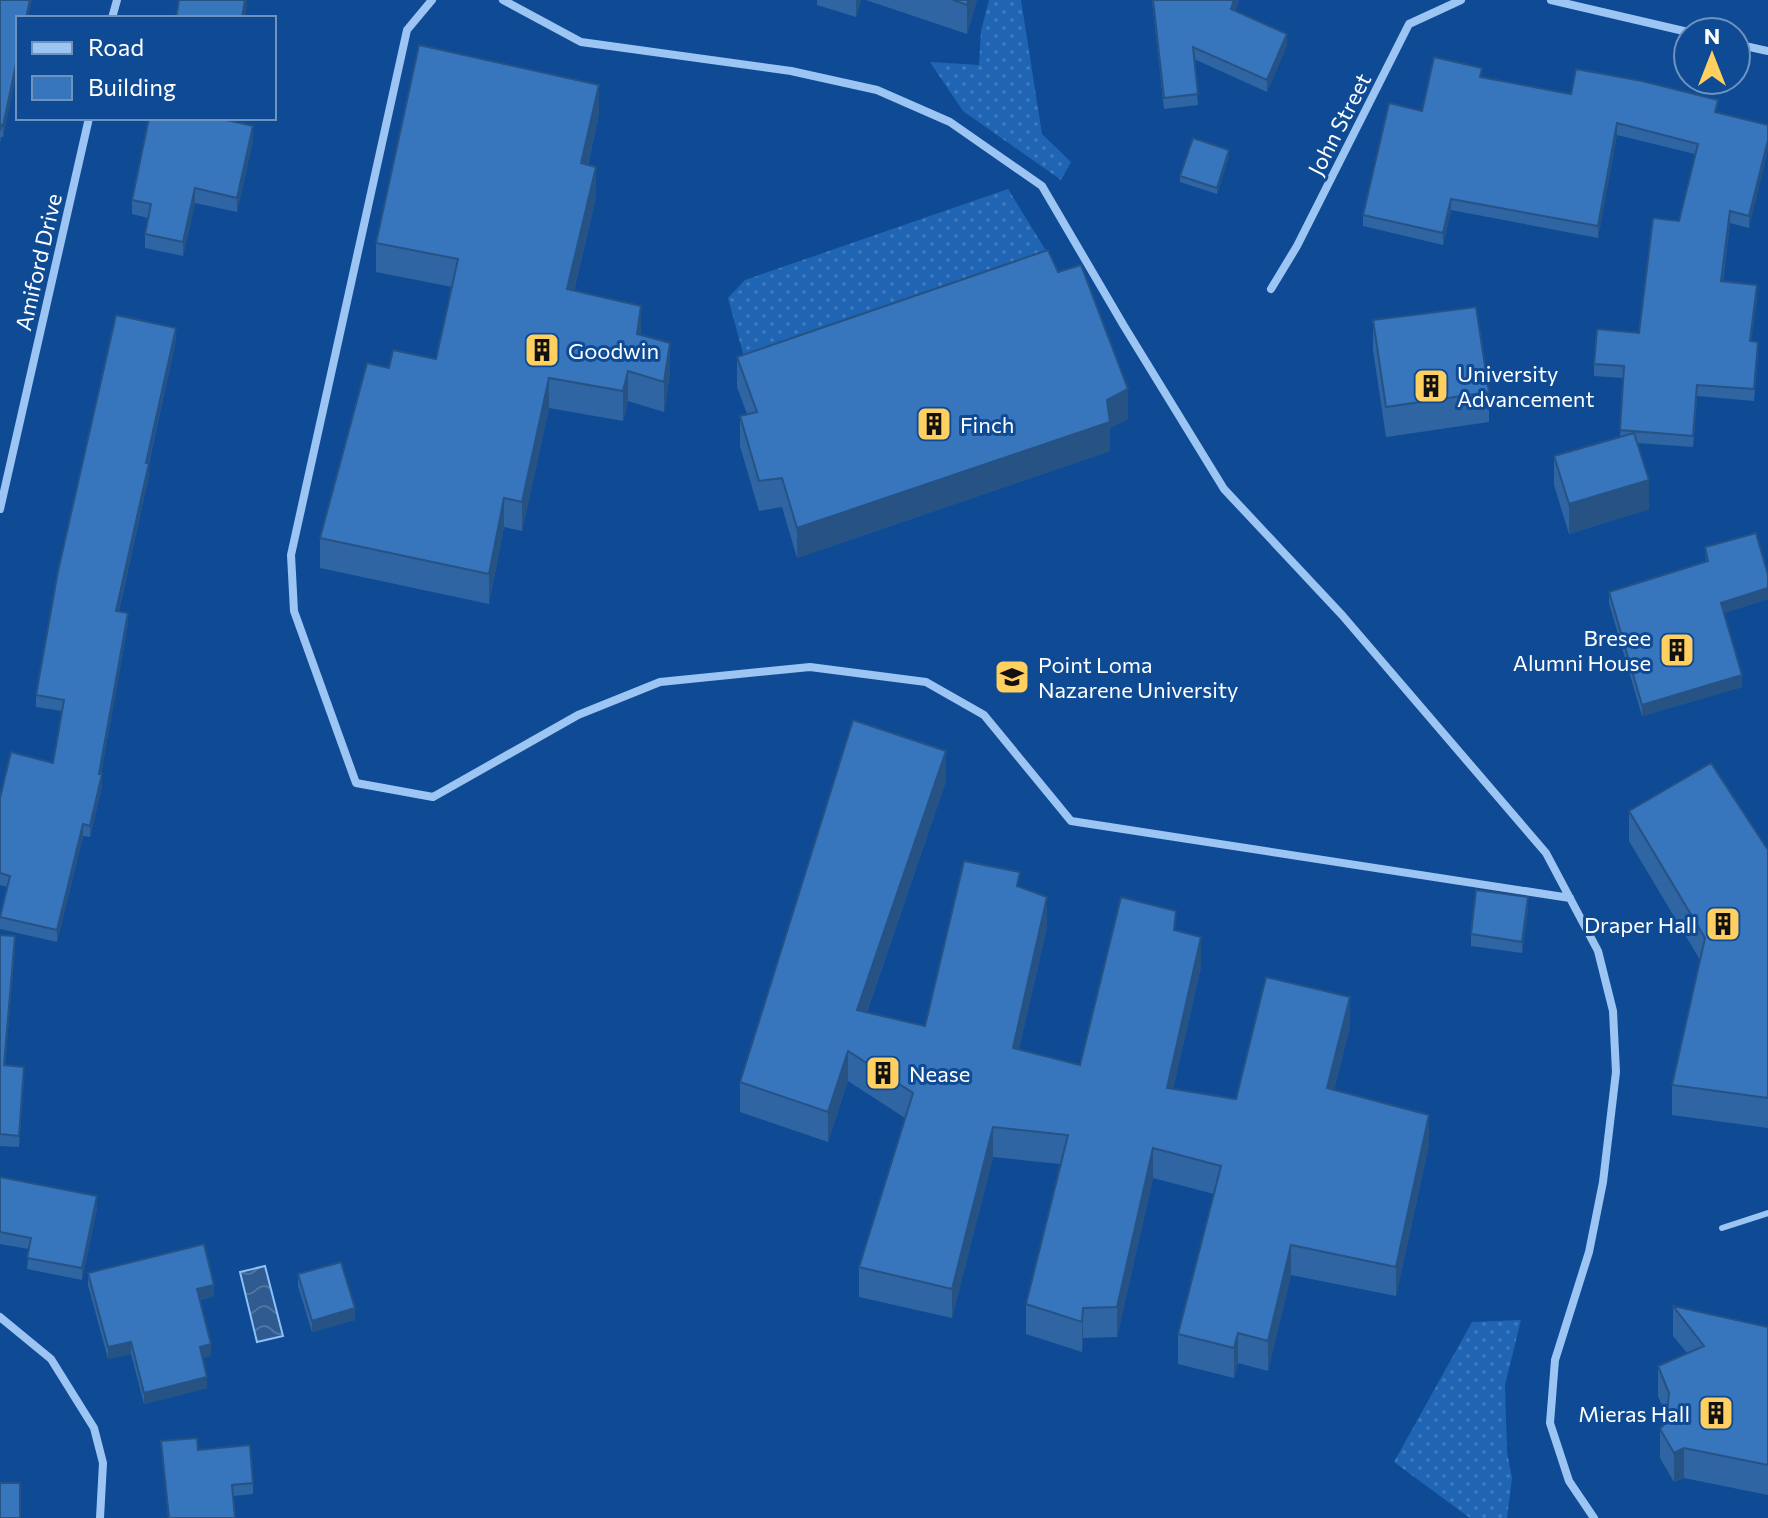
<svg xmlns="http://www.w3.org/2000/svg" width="1768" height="1518" font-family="Commissioner,sans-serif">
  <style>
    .grass { fill: url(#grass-dots) }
    .water { fill: url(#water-waves); stroke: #8ec0f8; stroke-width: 2 }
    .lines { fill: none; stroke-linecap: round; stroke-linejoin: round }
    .lane { stroke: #9cc5f4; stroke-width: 6 }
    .street { stroke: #9cc5f4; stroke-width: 8 }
    .wall { fill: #2f65a3 }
    .shaded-wall { fill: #265284 }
    .building { fill: #3775bd; stroke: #265284; stroke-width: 2 }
    .labels { text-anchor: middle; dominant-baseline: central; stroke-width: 6; stroke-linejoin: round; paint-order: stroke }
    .street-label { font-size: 22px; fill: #fff; stroke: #0f4b94 }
    .poi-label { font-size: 22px; fill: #fff; stroke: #0f4b94; text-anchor: start }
  </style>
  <defs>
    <pattern id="grass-dots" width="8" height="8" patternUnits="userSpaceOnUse" patternTransform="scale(2)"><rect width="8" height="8" fill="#2065b4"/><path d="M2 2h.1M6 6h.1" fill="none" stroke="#417cbf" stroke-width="1.8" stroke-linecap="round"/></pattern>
    <pattern id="water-waves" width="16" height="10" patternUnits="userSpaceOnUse" patternTransform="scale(2)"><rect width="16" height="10" fill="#2f5b91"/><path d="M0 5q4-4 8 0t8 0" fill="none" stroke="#4e74a2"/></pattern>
  </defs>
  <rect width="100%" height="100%" fill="#0f4b94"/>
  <!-- grass -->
  <path class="grass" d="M989,0H1021L1042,134L1071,162L1061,180L963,111L930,62L979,65L981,31Z
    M1008,189L1056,267L1048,280L750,379L728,298L745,280Z
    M1521,1320L1505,1385L1507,1452L1512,1478L1507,1518H1470L1394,1462L1472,1322Z"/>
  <!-- water -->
  <path class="water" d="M265,1266L283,1336L257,1342L240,1272Z"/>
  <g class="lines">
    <!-- lane -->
    <path class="lane" d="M1722,1228L1768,1213"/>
    <!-- street -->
    <path class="street" d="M432,0L407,30L291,555L294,611L356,783L433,797L578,715L660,682L810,667L926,682L984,715L1071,821L1570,898
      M503,0L581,42L791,71L877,90L950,122L1042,186L1124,326L1224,489L1342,615L1546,853L1598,951L1613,1011L1616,1072L1603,1182L1589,1252L1555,1360L1550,1423L1569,1481L1594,1518
      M1551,0L1688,32
      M112,18L117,0
      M1736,44L1768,51
      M1271,289L1297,246L1409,24L1461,0
      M0,509L89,118
      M0,1317L51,1359L94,1428L103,1463L100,1518"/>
  </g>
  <!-- wall -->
  <path class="wall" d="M0,0L18,18V66L3,137H1L0,143Z
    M817,0H861L856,17L817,5Z
    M866,0H977L967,34Z
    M1152,0H1239L1235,11L1287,45L1267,92L1194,59L1198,105L1164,109Z
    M1482,77L1571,94L1717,112L1768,125L1749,228L1730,223L1723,282L1757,297L1751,342L1758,354L1754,401L1697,396L1693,447L1637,443L1649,509L1569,534L1554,485V456L1620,437L1623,378L1594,376V364L1639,333L1679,221L1695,154L1617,135L1598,238L1451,210L1443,245L1363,226V215L1422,111Z
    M599,114L588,165L596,197L574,291L641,335L670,373L664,412L628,401L623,421L549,408L522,531L504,527L489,604L320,568V538L389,368L436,359L452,287L376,272V243Z
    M149,118H225V120L253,140L237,212L195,203L183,256L145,248V234L148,218L132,214V200Z
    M1229,156L1217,194L1180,182V176Z
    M1373,320L1489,392V422L1386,437L1373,350Z
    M176,340L149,463V475L119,611L128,624L101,774L102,786L90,837L83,836L57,942L0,929V916L7,887L0,885V798L53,763L62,711L36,707V695Z
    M737,357L1128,419L1110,428V451L797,558L782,507L759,511L740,446V416L747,414L737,387Z
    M1705,547L1768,575V599L1724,613L1742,687L1642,716L1609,603V592L1706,562Z
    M946,781L867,1012L925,1026L1020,887L1047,927L1019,1049L1080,1065L1176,930L1201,967L1173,1089L1236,1099L1350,1026L1334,1090L1429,1145L1396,1296L1291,1275L1268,1371L1238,1363L1234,1378L1178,1364V1334L1214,1194L1153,1178L1117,1337L1083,1338L1082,1352L1026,1334V1304L1060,1164L993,1157L952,1318L859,1297V1267L905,1118L848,1081L828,1142L740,1112V1082Z
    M1629,811L1768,850V1128L1672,1115V1085L1700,960L1629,841Z
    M1528,909L1522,953L1471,946V934Z
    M0,935L15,948L5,1065L24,1078L19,1147L0,1146Z
    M0,1177L97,1208L82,1280L27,1269L29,1249L0,1244Z
    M88,1273L214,1296L200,1300L211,1356L202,1358L207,1388L144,1404L131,1354L108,1359L88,1285Z
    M298,1274L355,1320L312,1332L298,1286Z
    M1673,1306L1768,1327V1495L1684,1478L1674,1482L1660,1458V1429L1666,1422L1667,1418L1658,1396V1366L1687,1353L1673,1336Z
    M161,1441L198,1450L253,1483V1494L233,1496L235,1518H168Z"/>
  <!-- shaded-wall -->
  <path class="shaded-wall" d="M30,0H32L28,18H26Z
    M245,0H247V4L245,18H242Z
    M856,0H861L856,17Z
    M968,0H977L967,34V5Z
    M1234,0H1239L1231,20V9Z
    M1287,34V45L1267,92V80Z
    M18,55V66L3,137V126Z
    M599,85V114L581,193V163Z
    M1617,123V135L1598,238V226Z
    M253,126V140L237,212V198Z
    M1768,140V151L1749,228V216Z
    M1229,150V156L1217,194V188Z
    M596,167V197L567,319V289Z
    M195,188V203L183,256V242Z
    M1451,199V210L1443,245V233Z
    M1730,211V223L1721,293V281Z
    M1757,285V297L1750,353V341Z
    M641,306V336L637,334Z
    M176,328V340L146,474V463Z
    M670,343V373L664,412V382Z
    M628,371V401L623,421V391Z
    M549,378V408L522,531V502Z
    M1128,389V419L1110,428V451L797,558V528L1107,400Z
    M149,463V475L116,622V611Z
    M1649,480V509L1569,534V504Z
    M504,498V527L489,604V574Z
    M1768,588V599L1721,614V603Z
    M128,613V624L99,785V774Z
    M1742,675V687L1642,716V705Z
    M946,751V781L857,1040V1010Z
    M102,774V786L90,837V826Z
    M83,824V836L57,942V930Z
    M1047,897V927L1013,1077V1048Z
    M1528,897V909L1522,953V942Z
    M15,936V948L4,1076V1065Z
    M1201,937V967L1167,1117V1088Z
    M1350,997V1026L1327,1118V1088Z
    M848,1051V1081L828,1142V1112Z
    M24,1067V1078L19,1147V1136Z
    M1429,1115V1145L1396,1296V1267Z
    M993,1127V1157L952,1318V1289Z
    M1153,1148V1178L1117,1337V1307Z
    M97,1196V1208L82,1280V1268Z
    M1291,1245V1275L1268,1371V1341Z
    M214,1285V1296L197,1300V1289Z
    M355,1308V1320L312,1332V1321Z
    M1083,1308V1338L1082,1352V1322Z
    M1238,1333V1363L1234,1378V1348Z
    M131,1342V1354L108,1359V1347Z
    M211,1344V1356L200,1358V1347Z
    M207,1377V1388L144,1404V1393Z
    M1684,1448V1478L1674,1482V1453Z"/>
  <!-- building -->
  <path class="building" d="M0,0H30L26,18H18V55L3,126L1,125L0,131Z
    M179,0H245L242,18H176Z
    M953,0H968L967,5Z
    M1153,0H1234L1231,9L1287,34L1267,80L1193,47L1198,94L1164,98Z
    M419,45L599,85L581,163L596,167L567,289L641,306L637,334L670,343L664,382L628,371L623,391L549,378L522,502L504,498L489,574L320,538L367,363L389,368L393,350L436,359L458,259L376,243Z
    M1434,57L1482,68L1480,77L1571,94L1576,69L1642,81L1718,100L1715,112L1768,125V140L1749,216L1730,211L1721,281L1757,285L1750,341L1758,342L1754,389L1697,385L1693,436L1620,430L1624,366L1594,364L1597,329L1639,333L1653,218L1679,221L1698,144L1617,123L1598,226L1451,199L1443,233L1363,215L1389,103L1422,111Z
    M149,118H222V119L253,126L237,198L195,188L183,242L145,234L151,204L132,200Z
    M1193,138L1229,150L1217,188L1180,176Z
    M1048,250L1058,272L1081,265L1128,389L1107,400L1110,422L797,528L782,478L759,481L740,416L757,412L737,357Z
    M1476,307L1489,392L1386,407L1373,320Z
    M116,315L176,328L146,463H149L116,611L128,613L99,774H102L90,826L83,824L57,930L0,917L10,876L0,873V798L11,752L53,763L64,700L36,695L58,571Z
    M1634,433L1649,480L1569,504L1554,456Z
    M1756,533L1768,575V588L1721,603L1742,675L1642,705L1609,592L1708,561L1705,547Z
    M853,720L946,751L857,1010L925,1026L964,861L1020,872L1017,886L1047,897L1013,1048L1080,1065L1121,897L1176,911L1174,930L1201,937L1167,1088L1236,1099L1266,977L1350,997L1327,1088L1429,1115L1396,1267L1291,1245L1268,1341L1238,1333L1234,1348L1178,1334L1221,1166L1153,1148L1117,1307L1083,1308L1082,1322L1026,1304L1068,1135L993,1127L952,1289L859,1267L913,1093L848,1051L828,1112L740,1082Z
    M1711,763L1768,850V1098L1672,1085L1705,938L1629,811Z
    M1476,890L1528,897L1522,942L1471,934Z
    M0,935L15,936L4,1065L24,1067L19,1136L0,1134Z
    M0,1177L97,1196L82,1268L27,1258L31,1238L0,1232Z
    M204,1244L214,1285L197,1289L211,1344L200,1347L207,1377L144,1393L131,1342L108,1347L88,1273Z
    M341,1262L355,1308L312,1321L298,1274Z
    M1673,1306L1768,1327V1465L1684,1448L1674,1453L1660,1429L1666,1422L1669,1393L1658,1366L1704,1346Z
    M197,1438L198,1450L250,1445L253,1483L232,1485L235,1518H169L161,1441Z
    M0,1483H20V1518H0Z"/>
  <!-- icons -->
  <defs>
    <symbol id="building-square" viewBox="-11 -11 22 22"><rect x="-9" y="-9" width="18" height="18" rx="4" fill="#ffcf5f" stroke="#0f4b94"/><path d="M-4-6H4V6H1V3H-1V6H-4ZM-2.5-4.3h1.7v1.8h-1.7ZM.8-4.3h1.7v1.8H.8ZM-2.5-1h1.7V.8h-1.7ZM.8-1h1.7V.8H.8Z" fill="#111"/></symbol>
    <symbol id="university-square" viewBox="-11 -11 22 22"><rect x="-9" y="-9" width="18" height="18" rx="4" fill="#ffcf5f" stroke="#0f4b94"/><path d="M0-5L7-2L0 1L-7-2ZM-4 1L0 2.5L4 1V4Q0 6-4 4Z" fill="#111"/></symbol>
  </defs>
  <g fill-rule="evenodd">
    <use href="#building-square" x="522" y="330" width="40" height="40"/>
    <use href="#building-square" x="1411" y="366" width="40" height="40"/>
    <use href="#building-square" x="914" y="404" width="40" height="40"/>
    <use href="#building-square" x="1657" y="630" width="40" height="40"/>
    <use href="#university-square" x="992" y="657" width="40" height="40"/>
    <use href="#building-square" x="1703" y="904" width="40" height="40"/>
    <use href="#building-square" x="863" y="1053" width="40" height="40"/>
    <use href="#building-square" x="1696" y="1393" width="40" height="40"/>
  </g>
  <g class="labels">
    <!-- street labels -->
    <g class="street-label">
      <text transform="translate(1339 124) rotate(-63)">John Street</text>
      <text transform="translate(38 262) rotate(-77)">Amiford Drive</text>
    </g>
    <!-- poi labels -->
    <g class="poi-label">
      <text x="568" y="350">Goodwin</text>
      <text x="1457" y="373">University<tspan x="1457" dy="25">Advancement</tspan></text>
      <text x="960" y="424">Finch</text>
      <text x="1651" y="637" text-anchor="end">Bresee<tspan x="1651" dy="25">Alumni House</tspan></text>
      <text x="1038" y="664">Point Loma<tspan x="1038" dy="25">Nazarene University</tspan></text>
      <text x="1697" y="924" text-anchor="end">Draper Hall</text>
      <text x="909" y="1073">Nease</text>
      <text x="1690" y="1413" text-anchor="end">Mieras Hall</text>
    </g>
  </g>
  <!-- legend -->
  <rect x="16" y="16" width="260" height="104" fill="#0f4b94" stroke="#6f93bf" stroke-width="2"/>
  <rect x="32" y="42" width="40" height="12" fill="#9cc5f4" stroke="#6f93bf" stroke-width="2"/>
  <text x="88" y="56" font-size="24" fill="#ffffff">Road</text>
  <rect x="32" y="76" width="40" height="24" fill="#3775bd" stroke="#6f93bf" stroke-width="2"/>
  <text x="88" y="96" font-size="24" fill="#ffffff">Building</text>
  <!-- north arrow -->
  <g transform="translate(1712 56)"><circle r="38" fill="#0f4b94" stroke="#6f93bf" stroke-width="2"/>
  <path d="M0-6L14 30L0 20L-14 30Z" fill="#ffcf5f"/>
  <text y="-12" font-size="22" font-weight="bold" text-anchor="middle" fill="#ffffff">N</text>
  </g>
</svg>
